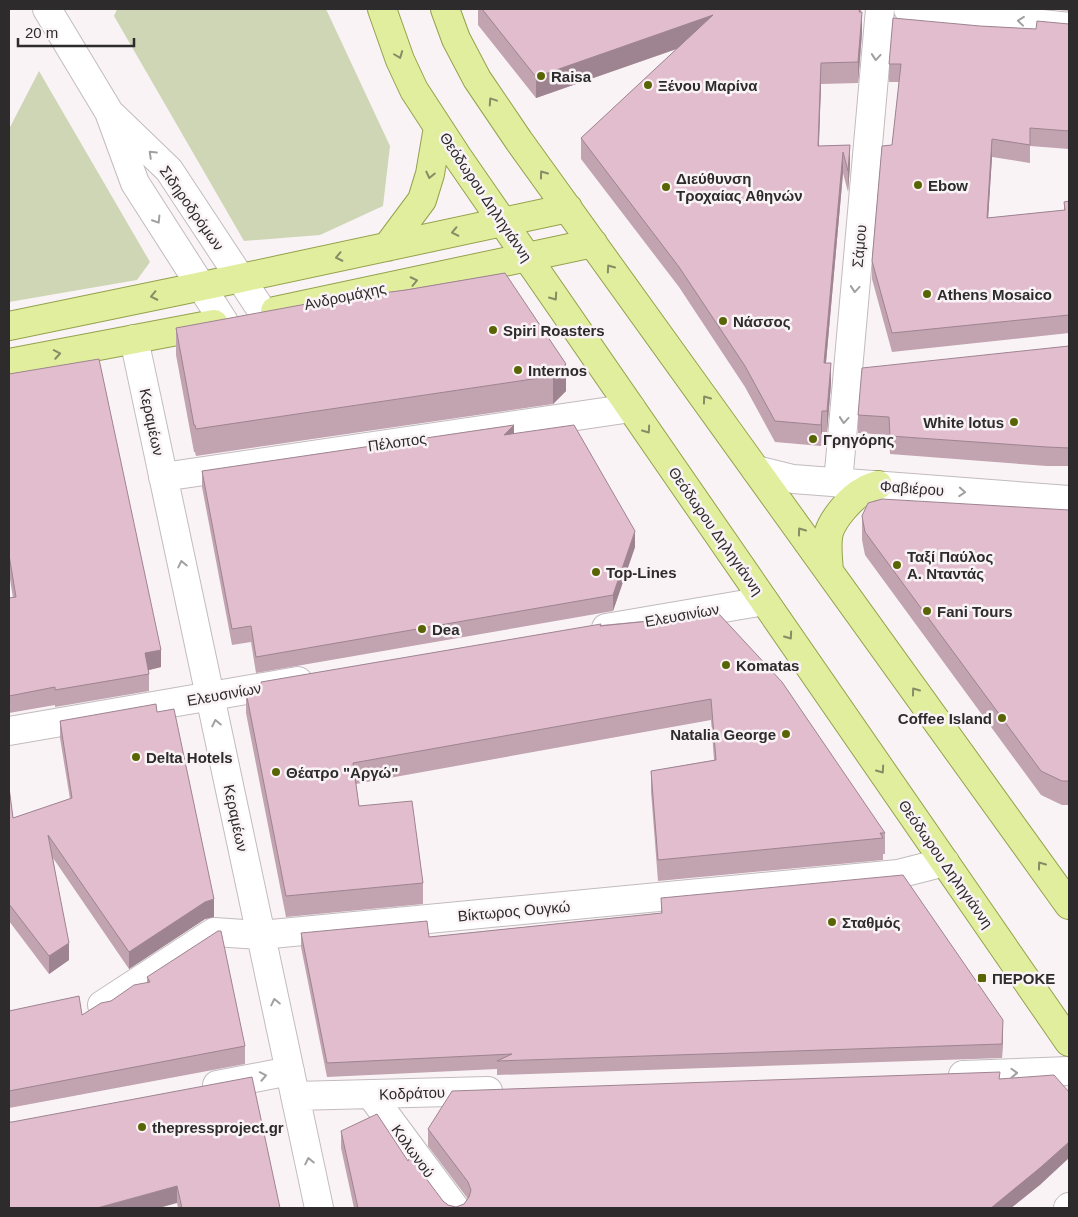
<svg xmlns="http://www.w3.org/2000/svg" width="1078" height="1217" font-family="Helvetica,sans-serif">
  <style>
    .park { fill: #cfd6b5 }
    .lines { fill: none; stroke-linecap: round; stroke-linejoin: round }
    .minor-casing { stroke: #c2bbbe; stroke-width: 30 }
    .major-casing { stroke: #95a24c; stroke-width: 30 }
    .minor { stroke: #fff; stroke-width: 28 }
    .major { stroke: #e1ee9e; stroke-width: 28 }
    .wall { fill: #c2a3b0 }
    .shaded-wall { fill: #9e8490 }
    .building { fill: #e1bdcd; stroke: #9e8490 }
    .oneway { stroke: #a0a0a0 }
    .oneway2 { stroke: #878c65 }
    .poi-dot { fill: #596405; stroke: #faf3f6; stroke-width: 2 }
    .labels { text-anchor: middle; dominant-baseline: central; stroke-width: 5; stroke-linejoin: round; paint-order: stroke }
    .poi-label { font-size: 15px; font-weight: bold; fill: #2d2b2c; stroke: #faf3f6; text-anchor: start }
    .street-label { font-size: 15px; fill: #2d2b2c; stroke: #faf3f6 }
  </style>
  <rect width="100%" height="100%" fill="#faf3f6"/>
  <!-- park -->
  <path class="park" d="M117,9H326L390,146L383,206L320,235L244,241L114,16Z
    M39,71L150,262L137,280L9,302V129Z"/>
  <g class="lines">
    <defs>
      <path id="minor" d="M47,9L109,112L135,183L224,322
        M908,9L1069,27
        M113,116L169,170L264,314
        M134,339L319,1208
        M756,470L793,479L1069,500
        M163,477L631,408
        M838,483L880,9
        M606,628L764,601
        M9,731L298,681
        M102,1005L214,932L261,935L898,874L945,862
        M963,1075L1069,1071
        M217,1085L290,1071
        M371,1095L455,1208
        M295,1096L488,1091
        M1068,1208L1069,1207"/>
      <path id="major" d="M382,9L400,60L414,90L457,156L1069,1042
        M445,9L456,39L477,79L519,141L1069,905
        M387,247L422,200L430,174L438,127
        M275,311L593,243
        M9,326L241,278L568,208
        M9,363L214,324
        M829,571C828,559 826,544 829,532C833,519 851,497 864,491C868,488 873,487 878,485"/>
    </defs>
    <!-- minor casing -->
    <use href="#minor" class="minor-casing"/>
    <!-- major casing -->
    <use href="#major" class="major-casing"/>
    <!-- minor -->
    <use href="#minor" class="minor"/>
    <!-- major -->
    <use href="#major" class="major"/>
  </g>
  <!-- wall -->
  <path class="wall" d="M478,9H861L862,33L858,83L821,84L819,146L850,145V165L848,192L843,173L826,363L831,384L827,432H822L821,446L775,442L745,387L679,287L581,159V138L677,49L536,98L478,25Z
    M1046,9H1069V11Z
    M1069,24V149L1030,146V163L992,157L988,218L1064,210V202L1069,201V333L892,352L872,279V261L892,145L899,82H889V64L980,26L1036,29Z
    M505,273L566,391L553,404L196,456L195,452H194L176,355V328Z
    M1069,346V466H1047L890,454L889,435L858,433V415Z
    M9,374L161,667L149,670V691L55,707V705L9,713V598H13L9,573Z
    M514,433L635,547L613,611L256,673L251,642L232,645L202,487V471Z
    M1069,510V805H1062L1041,795L865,555L862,540V516Z
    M719,614L885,833V854H883V860L658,881L651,792V771L714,760L711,720L356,784L359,806L423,883V904L286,917L246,713V692L261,690V682L601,625Z
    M157,712L214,917L205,919L129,969L53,858L69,960L49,974L9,921V787L13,818L70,799L60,738V721Z
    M661,898L1003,1034L1002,1058L497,1075V1069L327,1077L301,947V933L429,937L661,913Z
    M147,977L245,1046V1064L9,1108V1011L82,1015L147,983Z
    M1000,1079L1041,1184L1011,1208H354L341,1148V1131L408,1161L443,1201L448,1205L456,1207L464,1204L468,1199L428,1146V1129Z
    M9,1122L280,1208H178L177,1203Z"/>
  <!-- shaded-wall -->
  <path class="shaded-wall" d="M862,12V33L858,83V62Z
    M713,15V36L536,98V77Z
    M821,63V84L818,167V146Z
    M992,139V157L987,236V218Z
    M850,145V165L848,192V171Z
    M843,152V173L824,384V363Z
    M831,363V384L827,432V411Z
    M566,364V391L553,404V376Z
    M822,411V432L821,446V425Z
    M514,425V441L504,435Z
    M635,531V547L613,611V595Z
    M161,650V667L145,671V653Z
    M214,899V917L205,919L129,969V952L205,902Z
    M69,943V960L49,974V956Z
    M1003,1020V1034L1002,1058V1044Z
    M1069,1142V1158L1041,1184L1011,1208H991Z
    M177,1186V1203L159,1208H97Z"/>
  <!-- building -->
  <path class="building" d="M482,9H860L859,12H862L858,62L821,63L818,146L850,145L848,171L843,152L824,363H831L827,411H822L821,425L775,421L745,366L679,267L581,138L713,15L536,77Z
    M893,18L980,26L1036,29L1037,21L1069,24V131L1030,128V145L992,139L987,218L1065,210L1064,202L1069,201V315L892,333L872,261L882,146L892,145L901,64H889Z
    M505,273L566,364L553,376L196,429L195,425H194L176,328L328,300L406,290Z
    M1069,346V448L1047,447L890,436L889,417L858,415L862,368Z
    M99,359L161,650L145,653L149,674L55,690V687L9,696V598L16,597L9,555V374Z
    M514,425L504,435L574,425L635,531L613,595L256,657L251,626L232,629L202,471Z
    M882,499L1069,510V781H1062L1041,771L865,532L862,516L868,503Z
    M719,614L782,682L885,833H880L883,838L658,860L651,771L716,760L711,699L353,763L359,806L412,801L423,883L286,896L246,692L262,689L261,682L601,624L600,626Z
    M156,704L157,712L174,709L214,899L205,902L129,952L48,835L69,943L49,956L9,904V787L13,818L72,798L60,721Z
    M903,875L1003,1020L1002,1044L497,1061L512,1054L327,1063L301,933L427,921L429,937L662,913L661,898Z
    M218,931H221L245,1046L9,1091V1011L79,996L82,1015L101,1003L111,1001L134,985L150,982L147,977Z
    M1000,1072L999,1079L1054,1075L1069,1092V1142L1041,1167L991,1208H358L341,1131L377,1114L408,1161L410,1157L443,1201L448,1205L456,1207L464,1204L469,1197L471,1190L468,1182L428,1129L452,1091Z
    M252,1077L280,1208H182L177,1186L97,1208H9V1122H12Z"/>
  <!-- one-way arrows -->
  <defs><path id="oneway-chevron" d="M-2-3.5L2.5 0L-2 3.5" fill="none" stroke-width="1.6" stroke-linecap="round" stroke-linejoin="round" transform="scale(1.25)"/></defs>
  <g class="oneway">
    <use href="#oneway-chevron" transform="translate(1021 21) rotate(-174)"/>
    <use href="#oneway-chevron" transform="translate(876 57) rotate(95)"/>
    <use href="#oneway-chevron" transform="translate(152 154) rotate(-136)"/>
    <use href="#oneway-chevron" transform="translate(157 220) rotate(58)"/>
    <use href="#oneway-chevron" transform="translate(855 289) rotate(95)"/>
    <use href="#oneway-chevron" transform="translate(844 420) rotate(95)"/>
    <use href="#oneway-chevron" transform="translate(962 492) rotate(4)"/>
    <use href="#oneway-chevron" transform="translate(182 564) rotate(-102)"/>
    <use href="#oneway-chevron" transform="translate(216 723) rotate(-102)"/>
    <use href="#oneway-chevron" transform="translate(275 1002) rotate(-102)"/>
    <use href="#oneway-chevron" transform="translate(1014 1073) rotate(-2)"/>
    <use href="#oneway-chevron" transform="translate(263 1076) rotate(-11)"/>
    <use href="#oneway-chevron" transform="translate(309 1161) rotate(-102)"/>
  </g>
  <g class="oneway2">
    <use href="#oneway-chevron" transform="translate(399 55) rotate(69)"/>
    <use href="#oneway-chevron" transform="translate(492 101) rotate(-124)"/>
    <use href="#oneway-chevron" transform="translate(543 174) rotate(-126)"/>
    <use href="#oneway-chevron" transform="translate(430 175) rotate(103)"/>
    <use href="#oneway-chevron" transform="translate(455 232) rotate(168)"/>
    <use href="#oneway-chevron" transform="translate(339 257) rotate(168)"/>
    <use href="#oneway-chevron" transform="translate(610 268) rotate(-125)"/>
    <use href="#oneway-chevron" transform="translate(414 281) rotate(-12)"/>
    <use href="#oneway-chevron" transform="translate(154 296) rotate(168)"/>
    <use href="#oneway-chevron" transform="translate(554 297) rotate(55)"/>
    <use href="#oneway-chevron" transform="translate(57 354) rotate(-10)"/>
    <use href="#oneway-chevron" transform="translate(706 399) rotate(-126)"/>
    <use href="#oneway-chevron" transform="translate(647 430) rotate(55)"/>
    <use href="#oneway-chevron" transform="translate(801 531) rotate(-126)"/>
    <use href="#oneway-chevron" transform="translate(789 636) rotate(55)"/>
    <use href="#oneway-chevron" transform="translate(915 691) rotate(-126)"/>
    <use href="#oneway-chevron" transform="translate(881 770) rotate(55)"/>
    <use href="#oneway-chevron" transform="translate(1041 865) rotate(-126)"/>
  </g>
  <!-- markers -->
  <g class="poi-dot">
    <circle cx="541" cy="76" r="5"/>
    <circle cx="648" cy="85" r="5"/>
    <circle cx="918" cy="185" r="5"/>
    <circle cx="666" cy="187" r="5"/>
    <circle cx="927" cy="294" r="5"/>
    <circle cx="723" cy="321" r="5"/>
    <circle cx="493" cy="330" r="5"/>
    <circle cx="518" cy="370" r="5"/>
    <circle cx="1014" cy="422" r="5"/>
    <circle cx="813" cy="439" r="5"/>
    <circle cx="897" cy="565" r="5"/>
    <circle cx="596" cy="572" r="5"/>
    <circle cx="927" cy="611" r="5"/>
    <circle cx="422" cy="629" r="5"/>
    <circle cx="726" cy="665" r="5"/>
    <circle cx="1002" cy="718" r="5"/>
    <circle cx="786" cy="734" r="5"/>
    <circle cx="136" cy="757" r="5"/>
    <circle cx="276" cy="772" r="5"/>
    <circle cx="832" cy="922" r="5"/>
    <rect x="977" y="973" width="10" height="10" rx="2.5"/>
    <circle cx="142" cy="1127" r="5"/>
  </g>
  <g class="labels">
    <!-- poi labels -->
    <g class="poi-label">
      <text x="551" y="76">Raisa</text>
      <text x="658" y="85">Ξένου Μαρίνα</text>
      <text x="676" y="178">Διεύθυνση<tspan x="676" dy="17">Τροχαίας Αθηνών</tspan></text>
      <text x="928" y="185">Ebow</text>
      <text x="937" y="294">Athens Mosaico</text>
      <text x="733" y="321">Νάσσος</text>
      <text x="503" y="330">Spiri Roasters</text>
      <text x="528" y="370">Internos</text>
      <text x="1004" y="422" text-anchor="end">White lotus</text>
      <text x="823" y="439">Γρηγόρης</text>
      <text x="907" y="556">Ταξί Παύλος<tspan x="907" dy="17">Α. Νταντάς</tspan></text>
      <text x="606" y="572">Top-Lines</text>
      <text x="937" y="611">Fani Tours</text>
      <text x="432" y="629">Dea</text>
      <text x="736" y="665">Komatas</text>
      <text x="992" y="718" text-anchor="end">Coffee Island</text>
      <text x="776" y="734" text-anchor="end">Natalia George</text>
      <text x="146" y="757">Delta Hotels</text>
      <text x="286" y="772">Θέατρο "Αργώ"</text>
      <text x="842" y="922">Σταθμός</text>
      <text x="992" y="978">ΠΕΡΟΚΕ</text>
      <text x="152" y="1127">thepressproject.gr</text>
    </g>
    <!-- street labels -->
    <g class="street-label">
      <text transform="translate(486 197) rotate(56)">Θεόδωρου Δηληγιάννη</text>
      <text transform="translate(192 208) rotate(55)">Σιδηροδρόμων</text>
      <text transform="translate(859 246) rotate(-85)">Σάμου</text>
      <text transform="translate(345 296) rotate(-12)">Ανδρομάχης</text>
      <text transform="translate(152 422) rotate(78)">Κεραμέων</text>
      <text transform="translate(397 442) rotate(-8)">Πέλοπος</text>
      <text transform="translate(912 488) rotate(4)">Φαβιέρου</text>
      <text transform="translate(716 531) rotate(55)">Θεόδωρου Δηληγιάννη</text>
      <text transform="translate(682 615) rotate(-10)">Ελευσινίων</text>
      <text transform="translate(224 694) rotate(-10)">Ελευσινίων</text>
      <text transform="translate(236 818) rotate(78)">Κεραμέων</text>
      <text transform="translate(946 864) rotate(55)">Θεόδωρου Δηληγιάννη</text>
      <text transform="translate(514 911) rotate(-5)">Βίκτωρος Ουγκώ</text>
      <text transform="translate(412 1093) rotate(-2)">Κοδράτου</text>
      <text transform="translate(413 1151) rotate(54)">Κολωνού</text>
    </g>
  </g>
  <!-- border -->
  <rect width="1078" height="1217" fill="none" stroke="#2d2b2c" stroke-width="20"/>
  <!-- scale -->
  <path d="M18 38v8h116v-8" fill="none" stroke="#2d2b2c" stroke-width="2.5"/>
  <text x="25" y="38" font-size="15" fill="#2d2b2c" stroke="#faf3f6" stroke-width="4" paint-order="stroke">20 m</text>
</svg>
